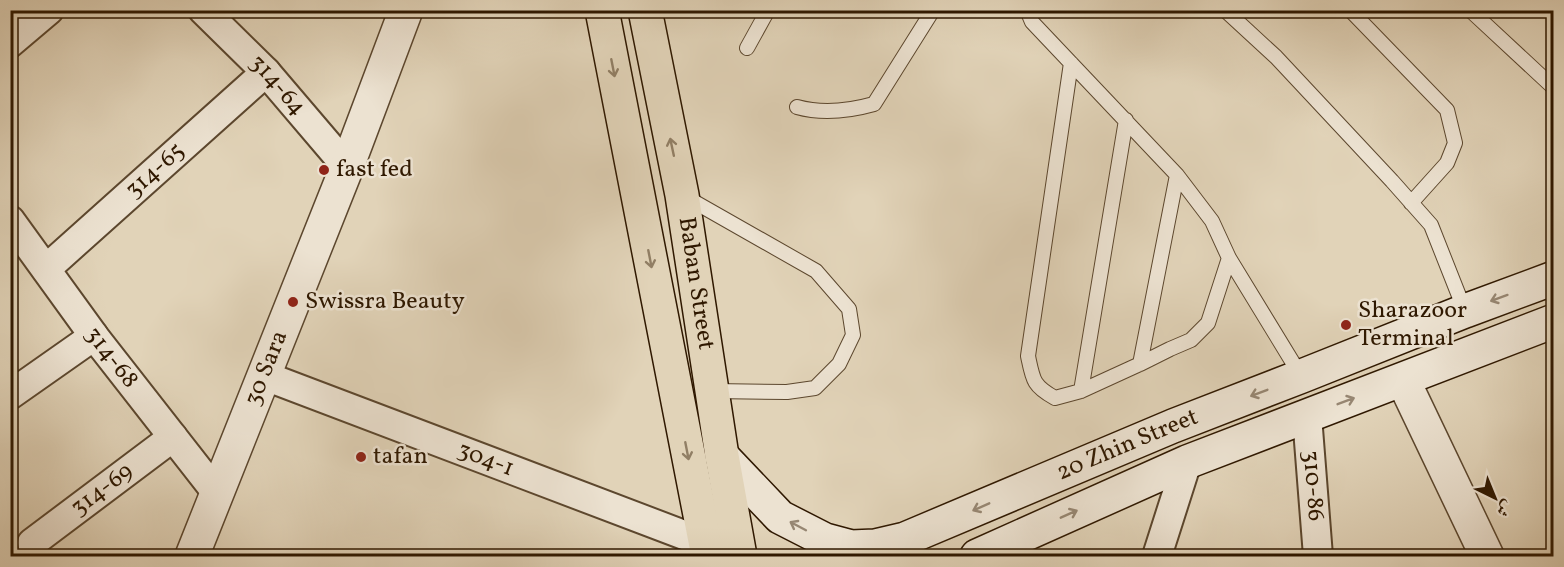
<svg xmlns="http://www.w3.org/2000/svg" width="1564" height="567" font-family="Vollkorn,Amiri,serif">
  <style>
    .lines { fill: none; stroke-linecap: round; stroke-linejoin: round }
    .service-casing { stroke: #5c472e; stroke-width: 16 }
    .minor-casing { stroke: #5c472e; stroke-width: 32 }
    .tertiary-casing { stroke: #5c472e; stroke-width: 36 }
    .secondary-casing { stroke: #2f1800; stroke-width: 36 }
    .primary-casing { stroke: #2f1800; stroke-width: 36 }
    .service { stroke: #ece2d1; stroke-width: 14 }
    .minor { stroke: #ece2d1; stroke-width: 28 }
    .tertiary { stroke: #ece2d1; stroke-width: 33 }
    .secondary { stroke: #ece2d1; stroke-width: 33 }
    .primary { stroke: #e1d3b8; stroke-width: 33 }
    .oneway { stroke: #917f65 }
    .oneway2 { stroke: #978773 }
    .poi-dot { fill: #8f2418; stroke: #ece2d1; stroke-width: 2 }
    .labels { text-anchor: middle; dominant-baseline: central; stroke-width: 5; stroke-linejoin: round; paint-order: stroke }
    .street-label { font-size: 24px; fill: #2f1800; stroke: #ece2d1 }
    .poi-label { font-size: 24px; fill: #2f1800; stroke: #ece2d1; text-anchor: start }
  </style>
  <rect width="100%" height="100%" fill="#e1d3b8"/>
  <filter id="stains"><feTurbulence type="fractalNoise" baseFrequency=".00333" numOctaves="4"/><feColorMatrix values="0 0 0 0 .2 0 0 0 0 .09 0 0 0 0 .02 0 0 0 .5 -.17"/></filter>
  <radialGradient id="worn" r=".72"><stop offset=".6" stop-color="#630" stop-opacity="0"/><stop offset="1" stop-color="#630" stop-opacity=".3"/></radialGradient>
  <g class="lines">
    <defs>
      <path id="service" d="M1027,10L1032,22L1177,175L1212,221L1229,258L1301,376
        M1225,10L1276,57L1392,181L1431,225L1465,311
        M1350,10L1447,110L1455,143L1447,163L1411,203
        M1470,10L1554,88
        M747,48L768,10
        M1071,63L1028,356C1033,380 1033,386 1055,398L1081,391L1140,364L1170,349L1191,340L1208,323L1229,258
        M797,107C822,114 849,111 874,104L933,10
        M684,196L816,271L849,309L853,335L839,364L815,388L787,392L713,391
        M1140,364L1177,175
        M1081,391L1126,120"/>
      <g id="minor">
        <path id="s1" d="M203,10L266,72L347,167"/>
        <path d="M10,43L49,10"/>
        <path id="s2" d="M10,220L94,336L216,492"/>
        <path id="s3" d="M46,269L266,72"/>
        <path id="s4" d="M265,376L705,543"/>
        <path d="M10,395L94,336"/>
        <path id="s5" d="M1307,416L1318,556"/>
        <path id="s6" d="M32,543L173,437"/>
        <path d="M1157,556L1187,462"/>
      </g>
      <g id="tertiary">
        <path d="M1403,380L1487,556"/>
        <path id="s7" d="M192,556L347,167L406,10"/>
      </g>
      <g id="secondary">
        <path id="s8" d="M722,456L780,517L825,540L851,547L875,546L905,539L1173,426L1302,376L1465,311L1554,278"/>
        <path d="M977,556L1187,462L1554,321"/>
      </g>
      <g id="primary">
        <path d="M602,10L708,556"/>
        <path id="s9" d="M645,10L682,195L722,456L740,556"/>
      </g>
    </defs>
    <!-- service casing -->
    <use href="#service" class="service-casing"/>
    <!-- minor casing -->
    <use href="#minor" class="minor-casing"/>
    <!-- tertiary casing -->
    <use href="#tertiary" class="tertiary-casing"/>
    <!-- secondary casing -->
    <use href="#secondary" class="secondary-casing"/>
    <!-- primary casing -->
    <use href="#primary" class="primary-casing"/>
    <!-- service -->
    <use href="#service" class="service"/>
    <!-- minor -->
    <use href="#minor" class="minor"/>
    <!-- tertiary -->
    <use href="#tertiary" class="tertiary"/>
    <!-- secondary -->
    <use href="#secondary" class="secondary"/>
    <!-- primary -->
    <use href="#primary" class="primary"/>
  </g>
  <!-- one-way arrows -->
  <defs><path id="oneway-shaft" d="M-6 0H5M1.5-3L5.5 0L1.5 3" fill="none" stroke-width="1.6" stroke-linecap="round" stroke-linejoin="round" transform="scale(1.5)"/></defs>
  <g class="oneway">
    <use href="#oneway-shaft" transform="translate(613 68) rotate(79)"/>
    <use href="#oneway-shaft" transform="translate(672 147) rotate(-102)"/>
    <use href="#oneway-shaft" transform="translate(650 259) rotate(79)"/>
    <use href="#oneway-shaft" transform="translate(687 451) rotate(79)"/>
  </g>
  <g class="oneway2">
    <use href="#oneway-shaft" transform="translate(1499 298) rotate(160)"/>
    <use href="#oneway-shaft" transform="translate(1259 393) rotate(159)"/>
    <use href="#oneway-shaft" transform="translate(1346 401) rotate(-21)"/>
    <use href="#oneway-shaft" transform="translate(981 507) rotate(156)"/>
    <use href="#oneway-shaft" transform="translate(1069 514) rotate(-24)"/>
    <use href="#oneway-shaft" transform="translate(798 526) rotate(-152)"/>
  </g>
  <!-- markers -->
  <g class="poi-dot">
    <circle cx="324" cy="170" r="6"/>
    <circle cx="293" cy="302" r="6"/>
    <circle cx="1346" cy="325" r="6"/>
    <circle cx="361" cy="457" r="6"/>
  </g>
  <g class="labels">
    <!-- street labels -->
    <g class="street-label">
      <text stroke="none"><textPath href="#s1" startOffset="106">314-64</textPath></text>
      <text stroke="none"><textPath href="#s3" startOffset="147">314-65</textPath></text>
      <text stroke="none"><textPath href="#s9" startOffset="278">Baban Street</textPath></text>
      <text stroke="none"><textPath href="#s2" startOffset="171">314-68</textPath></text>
      <text stroke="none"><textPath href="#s7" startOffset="202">30 Sara</textPath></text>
      <text stroke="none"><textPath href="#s8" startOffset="458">20 Zhin Street</textPath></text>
      <text stroke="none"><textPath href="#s4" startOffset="236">304-1</textPath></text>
      <text stroke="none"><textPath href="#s5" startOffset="70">310-86</textPath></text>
      <text stroke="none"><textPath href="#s6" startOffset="88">314-69</textPath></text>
    </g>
    <!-- poi labels -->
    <g class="poi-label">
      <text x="336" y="170">fast fed</text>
      <text x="305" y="302">Swissra Beauty</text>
      <text x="1358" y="311">Sharazoor<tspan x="1358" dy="28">Terminal</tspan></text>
      <text x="373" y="457">tafan</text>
    </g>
  </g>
  <!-- margin -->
  <rect width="1564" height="567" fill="none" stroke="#e1d3b8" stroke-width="36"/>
  <rect x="12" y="12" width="1540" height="543" fill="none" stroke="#2f1800" stroke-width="3"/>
  <rect x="18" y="18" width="1528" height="531" fill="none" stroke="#2f1800" stroke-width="1.5"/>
  <!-- north arrow -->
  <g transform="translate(1495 498) rotate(137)" stroke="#ece2d1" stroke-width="4.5" paint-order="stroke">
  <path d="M0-4.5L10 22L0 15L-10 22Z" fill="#2f1800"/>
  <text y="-9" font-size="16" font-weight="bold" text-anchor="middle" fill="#2f1800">ش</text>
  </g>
  <rect width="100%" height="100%" filter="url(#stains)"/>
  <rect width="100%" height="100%" fill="url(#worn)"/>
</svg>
